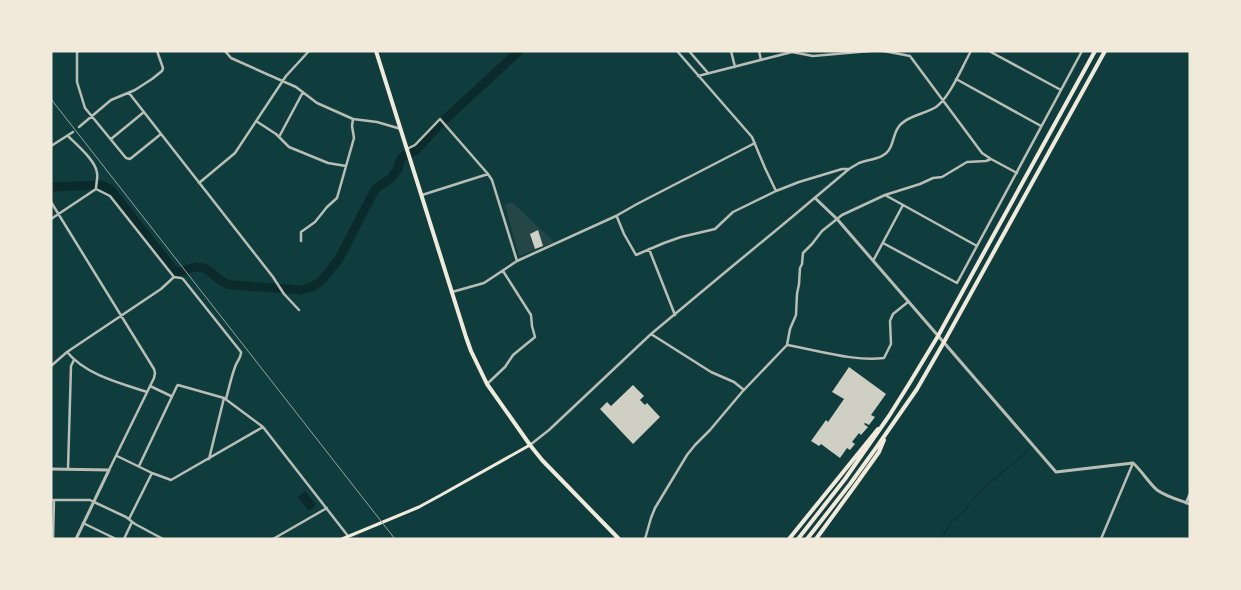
<svg xmlns="http://www.w3.org/2000/svg" width="1241" height="590" font-family="'Space Grotesk',sans-serif">
  <style>
    .green { fill: #244646 }
    .water { fill: #0a2a2b }
    .lines { fill: none; stroke-linecap: round; stroke-linejoin: round }
    .stream { stroke: #0a2a2b; stroke-width: 1 }
    .river { stroke: #0a2a2b; stroke-width: 9 }
    .building { fill: #cfcfc3 }
    .minor { stroke: #b8beb3; stroke-width: 2.5 }
    .tertiary { stroke: #b8beb3; stroke-width: 3 }
    .secondary { stroke: #f1e9da; stroke-width: 3 }
    .trunk { stroke: #f1e9da; stroke-width: 4 }
    .rail { stroke: #97a49c; stroke-width: 1 }
  </style>
  <rect width="100%" height="100%" fill="#0f3d3e"/>
  <!-- green -->
  <path class="green" d="M512,202L554,242L519,256L505,205Z"/>
  <!-- water -->
  <path class="water" d="M305,491L316,505L309,511L298,497Z"/>
  <g class="lines">
    <!-- stream -->
    <path class="stream" d="M972,500L992,481L1020,458L1029,448
      M941,539L952,521L963,513L970,504"/>
    <!-- river -->
    <path class="river" d="M51,187L101,185L110,189L176,273C183,272 189,268 195,267C210,267 212,275 223,282C226,284 230,285 234,285L301,290L314,286L321,281L339,259L374,191L378,187L391,178L398,169L400,160L404,156L416,150L441,123L519,51"/>
  </g>
  <!-- building -->
  <path class="building" d="M538,230L543,246L535,249L530,234Z
    M849,367L886,394L871,415L875,417L869,425L865,423L864,424L868,427L861,435L859,433L852,442L855,444L850,450L847,448L840,458L821,444L819,446L811,441L826,420L828,422L844,399L832,392Z
    M633,385L644,396L640,400L645,405L647,403L660,417L633,444L600,409L607,402L611,406Z"/>
  <g class="lines">
    <!-- minor -->
    <path class="minor" d="M78,51L77,53V82L85,108L126,158L130,159L161,134
      M225,51L231,58L296,87L317,103L353,119L377,122L401,129
      M677,51L752,137L765,168L776,191
      M689,51L708,73
      M731,51L735,67
      M759,51L761,60
      M884,51L910,56L982,153L991,159L1017,173
      M989,51L1061,90
      M698,76L792,52L813,56L870,51
      M956,79L1041,126
      M129,93L273,277L284,294L299,310
      M256,121L276,134L289,147L328,163L346,166
      M79,127L111,100L135,90L152,79L162,71L163,68L157,51
      M68,136C77,145 96,161 97,173C98,178 96,184 96,189
      M279,137L303,92
      M111,139L144,112
      M51,146L73,132
      M407,149L415,145L440,119L488,174
      M199,183L235,153L286,76L309,51
      M96,189L110,196L174,277L181,278L183,279L241,352C241,358 237,361 235,367C231,378 229,388 226,399
      M422,195L488,174L492,180L517,261
      M885,195L977,246
      M51,202L154,369L155,373L154,378L109,470
      M617,217L624,234L636,255L664,243L681,237L715,229L733,212L776,191L799,182L842,169H848
      M51,219L96,189
      M301,241V232L315,222L327,207L337,198L354,138L352,126L353,119
      M883,243L957,283L1082,51
      M649,249L675,315
      M873,261L903,205
      M452,292L484,283L517,261L616,216L637,204L755,143
      M651,334L711,372L734,382L744,390
      M787,345C817,350 855,362 884,358L891,344L890,321L893,314L908,302
      M67,352C86,375 120,383 147,392
      M51,366L67,352L161,289L174,277
      M487,384L505,367L513,355L535,337L532,326L531,315L503,271
      M150,386L171,396
      M530,445L549,430L651,334L729,269L792,217L849,169C852,167 856,165 859,163C869,159 885,159 890,148C894,141 894,130 901,124C910,115 925,114 936,107C950,97 962,67 971,51
      M117,456L152,473L171,480L263,427
      M209,459L224,398
      M139,466L177,386L178,385L224,398L263,427L348,536
      M68,469L71,366L74,360
      M51,500H90L94,502L126,517L135,524L163,539
      M129,519L152,473
      M83,523L116,539
      M53,539L54,500
      M124,539L132,522
      M273,539L327,508
      M645,539L651,518L655,508L687,455L695,445L710,430L742,392L787,345L790,329L796,315L797,294L799,284L800,268L802,264L803,253L812,244L822,231L842,215L885,195L920,184L933,178L942,177L967,162L986,161L991,159
      M1101,539L1133,463"/>
    <!-- tertiary -->
    <path class="tertiary" d="M815,198L837,219L1056,472L1133,463C1142,471 1148,482 1157,490C1167,497 1179,500 1190,504
      M51,469L109,470L76,539
      M1186,503L1190,494"/>
    <!-- secondary -->
    <path class="secondary" d="M342,539L419,507L441,495L530,445"/>
    <!-- trunk -->
    <path class="trunk" d="M376,51L466,337L471,351L487,384L530,445L542,460L619,539
      M789,539L878,429
      M798,539L845,479L889,416L909,384L938,336L1095,51
      M807,539L850,484L876,448L917,389L944,342L1105,51
      M816,539L854,487L879,452L884,440"/>
    <!-- rail -->
    <path class="rail" d="M51,99L395,539"/>
  </g>
  <!-- border -->
  <rect width="1241" height="590" fill="none" stroke="#f1e9da" stroke-width="105"/>
</svg>
